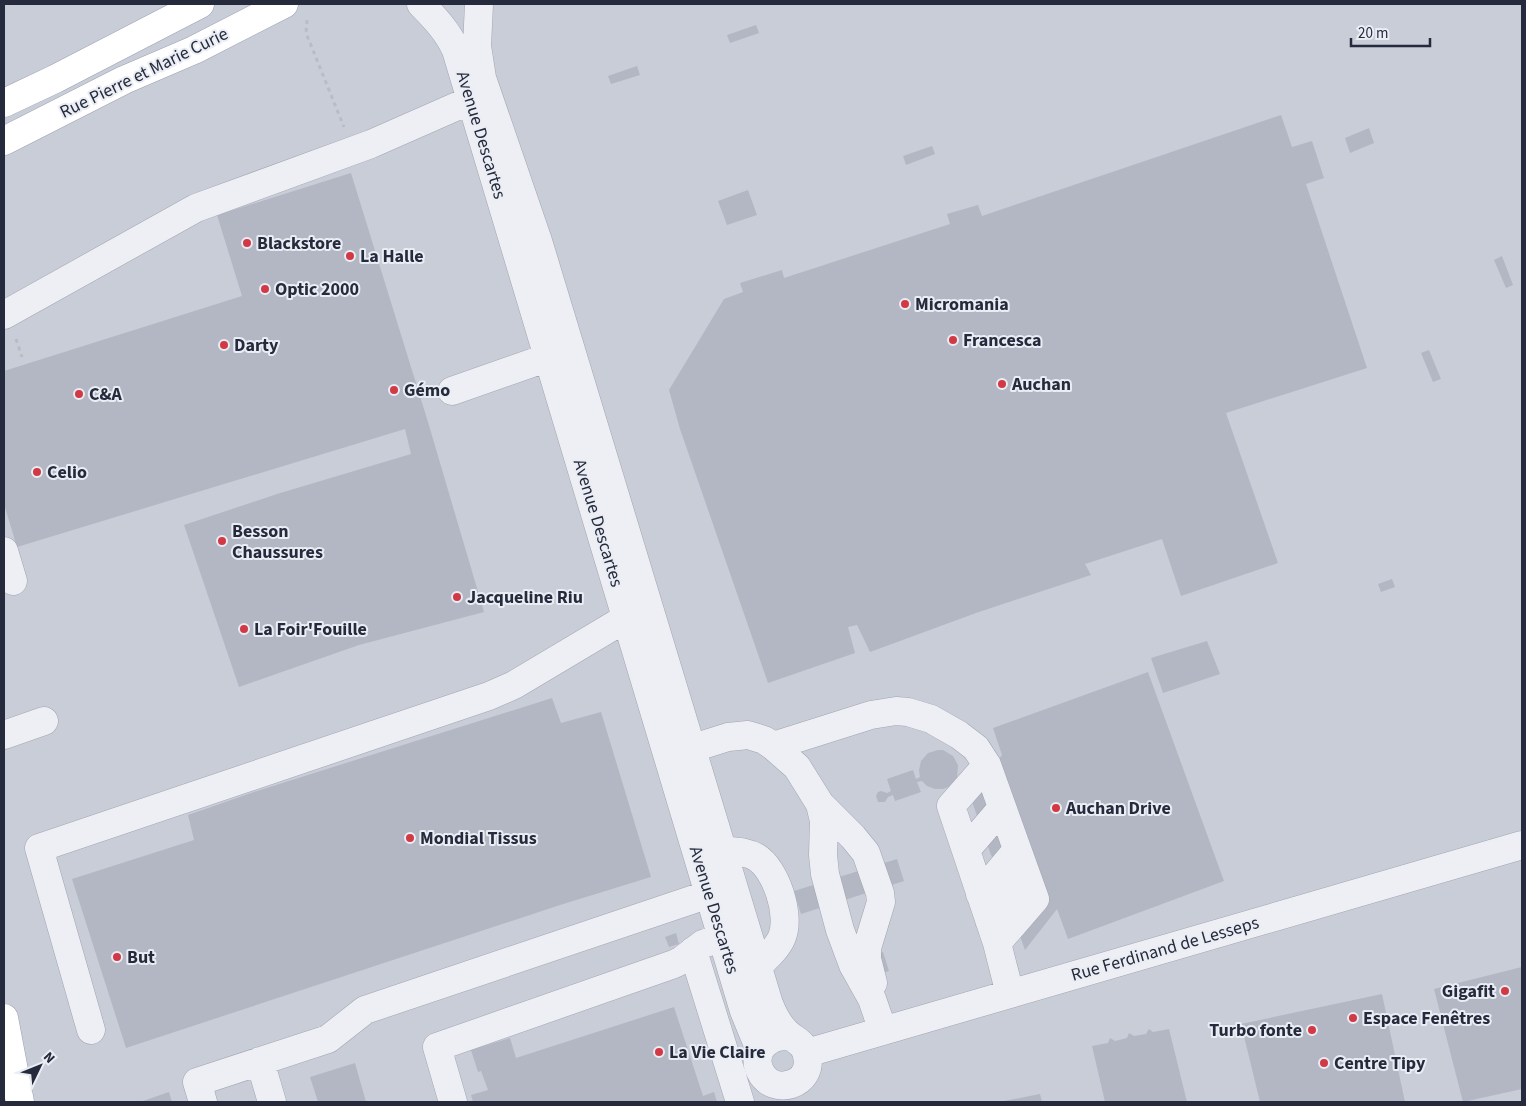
<svg xmlns="http://www.w3.org/2000/svg" width="1526" height="1106" font-family="'Source Sans 3',sans-serif">
  <style>
    .built { fill: #c9cdd8 }
    .building { fill: #b2b7c3 }
    .lines { fill: none; stroke-linecap: round; stroke-linejoin: round }
    .minor-casing { stroke: #a1a5b0; stroke-width: 29 }
    .major-casing { stroke: #9aa2b2; stroke-width: 29 }
    .path { stroke: #babcc4; stroke-width: 3; stroke-dasharray: 4 4; stroke-linecap: butt }
    .minor { stroke: #eeeff4; stroke-width: 28 }
    .major { stroke: #fff; stroke-width: 28 }
    .poi-dot { fill: #d13945; stroke: #eaedf4; stroke-width: 2 }
    .labels { text-anchor: middle; dominant-baseline: central; stroke-width: 4; stroke-linejoin: round; paint-order: stroke }
    .street-label { font-size: 18px; fill: #252b3c; stroke: #eaedf4 }
    .poi-label { font-size: 18px; font-weight: bold; fill: #252b3c; stroke: #eaedf4; text-anchor: start }
  </style>
  <rect width="100%" height="100%" fill="#dbdee6"/>
  <!-- built -->
  <path class="built" d="M4,4H1522V1102H4Z"/>
  <!-- building -->
  <path class="building" d="M756,25L759,33L730,43L727,35Z
    M637,66L640,75L611,84L608,76Z
    M1281,115L1292,147L1312,141L1324,178L1306,184L1367,368L1226,413L1278,563L1181,596L1162,539L1085,564L1091,575L976,613L870,652L857,625L848,627L855,653L768,683L680,429L669,390L724,299L743,292L740,283L782,270L784,278L950,224L947,214L978,205L982,216Z
    M1369,128L1374,143L1350,153L1345,138Z
    M932,146L935,154L906,165L903,156Z
    M351,173L428,422L484,612L359,645L239,687L184,525L277,494L411,454L405,429L17,547L4,504V371L242,296L217,215Z
    M748,190L757,215L727,225L718,201Z
    M1502,256L1513,285L1506,288L1494,260Z
    M1429,350L1441,379L1433,382L1421,353Z
    M1392,579L1395,587L1381,592L1378,584Z
    M1207,641L1220,674L1163,693L1151,658Z
    M1148,672L1224,881L1068,939L1057,909L1025,950L970,796L1002,755L993,728Z
    M552,698L561,723L601,712L651,877L560,905L126,1048L72,879L194,840L188,815L254,792Z
    M938,750H943L953,756L958,765L957,779L951,786L943,789H935L927,786L922,781L917,782L921,792L895,801L893,795L888,797L885,802H878L876,796L878,792L881,791L887,793L891,791L887,779L913,770L916,779L920,777L919,770L921,761L928,753Z
    M897,859L904,881L801,914L794,891Z
    M676,933L679,944L669,947L665,937Z
    M883,952L889,971L880,974L874,955Z
    M1522,967V1089L1463,1102L1434,989Z
    M1382,994L1405,1102H1260L1241,1024Z
    M674,1007L703,1096L714,1092L717,1102H473L471,1095L488,1090L481,1071L478,1072L471,1050L510,1038L516,1058Z
    M1149,1029L1153,1032L1169,1029L1187,1102H1105L1092,1046L1108,1043L1110,1038L1115,1041L1127,1038L1129,1033L1134,1036L1146,1034Z
    M355,1063L366,1102H318L310,1077Z
    M169,1092L172,1102H140Z
    M1040,1094L1042,1102H1004V1101Z"/>
  <g class="lines">
    <defs>
      <path id="minor" d="M421,4C435,18 448,32 456,50L744,1011L760,1050
        M479,4L477,46L482,78L538,241L769,1004C773,1014 777,1023 785,1031C793,1040 805,1042 807,1056C814,1084 773,1098 760,1071C750,1050 771,1033 791,1037
        M4,315L196,208L371,144L471,100
        M452,391L566,351
        M4,551L13,581
        M4,735L44,721
        M773,746L871,715L896,711L908,712L931,719L959,735L976,748L987,765L1035,899L997,943L1010,994
        M674,754L728,737L748,735L764,740L773,746L797,767L820,804L824,821L823,855L825,874L840,930L853,965L872,999L883,1031
        M987,765L951,806L997,943
        M820,804L853,837L866,853L880,893L881,902L867,948V959L873,983
        M722,850C733,852 746,851 756,857C776,869 791,915 782,937C777,949 766,958 757,967
        M966,850L1002,808
        M980,894L1017,850
        M989,920L1025,873
        M693,951L740,1102
        M91,1030L39,848L489,696L514,685L618,623L644,614
        M807,1053L1522,845
        M260,1061L272,1102
        M203,1102L197,1082L328,1039L365,1010L727,888
        M453,1102L437,1047L674,964L682,960L703,944L739,931"/>
      <path id="major" d="M4,103L55,79L200,4
        M4,141L124,80L194,50L284,4
        M4,1018L20,1102"/>
    </defs>
    <!-- minor casing -->
    <use href="#minor" class="minor-casing"/>
    <!-- major casing -->
    <use href="#major" class="major-casing"/>
    <!-- path -->
    <path class="path" d="M307,20L306,33L344,127
      M16,339L22,357"/>
    <!-- minor -->
    <use href="#minor" class="minor"/>
    <!-- major -->
    <use href="#major" class="major"/>
  </g>
  <!-- markers -->
  <g class="poi-dot">
    <circle cx="247" cy="243" r="5"/>
    <circle cx="350" cy="256" r="5"/>
    <circle cx="265" cy="289" r="5"/>
    <circle cx="905" cy="304" r="5"/>
    <circle cx="953" cy="340" r="5"/>
    <circle cx="224" cy="345" r="5"/>
    <circle cx="1002" cy="384" r="5"/>
    <circle cx="394" cy="390" r="5"/>
    <circle cx="79" cy="394" r="5"/>
    <circle cx="37" cy="472" r="5"/>
    <circle cx="222" cy="541" r="5"/>
    <circle cx="457" cy="597" r="5"/>
    <circle cx="244" cy="629" r="5"/>
    <circle cx="1056" cy="808" r="5"/>
    <circle cx="410" cy="838" r="5"/>
    <circle cx="117" cy="957" r="5"/>
    <circle cx="1505" cy="991" r="5"/>
    <circle cx="1353" cy="1018" r="5"/>
    <circle cx="1312" cy="1030" r="5"/>
    <circle cx="659" cy="1052" r="5"/>
    <circle cx="1324" cy="1063" r="5"/>
  </g>
  <g class="labels">
    <!-- street labels -->
    <g class="street-label">
      <text transform="translate(144 73) rotate(-26)">Rue Pierre et Marie Curie</text>
      <text transform="translate(481 135) rotate(73)">Avenue Descartes</text>
      <text transform="translate(598 523) rotate(73)">Avenue Descartes</text>
      <text transform="translate(714 910) rotate(73)">Avenue Descartes</text>
      <text transform="translate(1165 949) rotate(-16)">Rue Ferdinand de Lesseps</text>
    </g>
    <!-- poi labels -->
    <g class="poi-label">
      <text x="257" y="243">Blackstore</text>
      <text x="360" y="256">La Halle</text>
      <text x="275" y="289">Optic 2000</text>
      <text x="915" y="304">Micromania</text>
      <text x="963" y="340">Francesca</text>
      <text x="234" y="345">Darty</text>
      <text x="1012" y="384">Auchan</text>
      <text x="404" y="390">Gémo</text>
      <text x="89" y="394">C&amp;A</text>
      <text x="47" y="472">Celio</text>
      <text x="232" y="531">Besson<tspan x="232" dy="21">Chaussures</tspan></text>
      <text x="467" y="597">Jacqueline Riu</text>
      <text x="254" y="629">La Foir'Fouille</text>
      <text x="1066" y="808">Auchan Drive</text>
      <text x="420" y="838">Mondial Tissus</text>
      <text x="127" y="957">But</text>
      <text x="1495" y="991" text-anchor="end">Gigafit</text>
      <text x="1363" y="1018">Espace Fenêtres</text>
      <text x="1302" y="1030" text-anchor="end">Turbo fonte</text>
      <text x="669" y="1052">La Vie Claire</text>
      <text x="1334" y="1063">Centre Tipy</text>
    </g>
  </g>
  <!-- border -->
  <rect width="1526" height="1106" fill="none" stroke="#252b3c" stroke-width="10"/>
  <!-- north arrow -->
  <g transform="translate(40 1066) rotate(47)" stroke="#eaedf4" stroke-width="4" paint-order="stroke">
  <path d="M0-4L9 19L0 12L-9 19Z" fill="#252b3c"/>
  <text y="-8" font-size="14" font-weight="bold" text-anchor="middle" fill="#252b3c">N</text>
  </g>
  <!-- scale -->
  <path d="M1351 38v8h79v-8" fill="none" stroke="#252b3c" stroke-width="2.5"/>
  <text x="1358" y="38" font-size="15" fill="#252b3c" stroke="#eaedf4" stroke-width="4" paint-order="stroke">20 m</text>
</svg>
